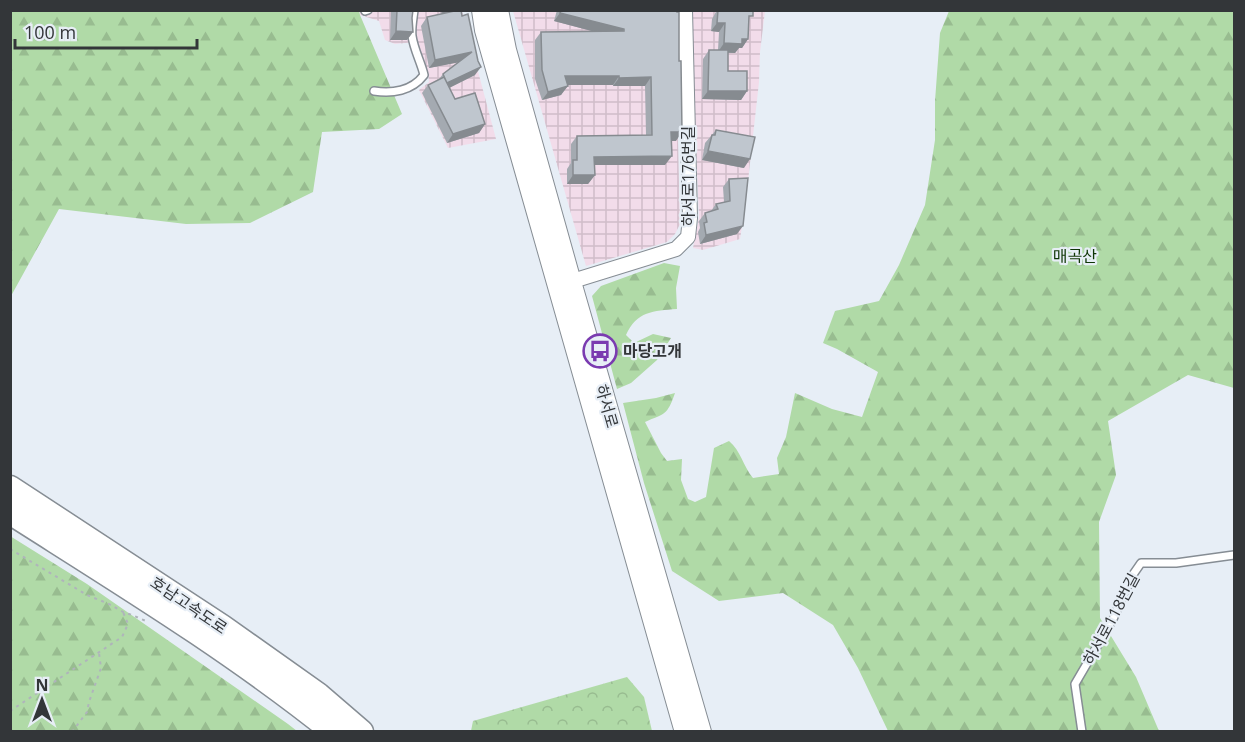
<svg xmlns="http://www.w3.org/2000/svg" width="1245" height="742" font-family="'Open Sans','Noto Sans KR',sans-serif">
  <style>
    .industrial { fill: url(#industrial-grid) }
    .forest { fill: url(#forest-firs) }
    .park { fill: url(#park-crowns) }
    .lines { fill: none; stroke-linecap: round; stroke-linejoin: round }
    .service-casing { stroke: #868d94; stroke-width: 10 }
    .minor-casing { stroke: #868d94; stroke-width: 16 }
    .secondary-casing { stroke: #868d94; stroke-width: 22 }
    .motorway-casing { stroke: #868d94; stroke-width: 27 }
    .path { stroke: #afb4bb; stroke-width: 2; stroke-dasharray: 3 4.5; stroke-linecap: butt }
    .service { stroke: #fff; stroke-width: 7 }
    .minor { stroke: #fff; stroke-width: 14 }
    .secondary { stroke: #fff; stroke-width: 20 }
    .motorway { stroke: #fff; stroke-width: 24 }
    .wall { fill: #a4aab1 }
    .shaded-wall { fill: #868b90 }
    .building { fill: #bfc6ce; stroke: #868b90; stroke-width: 1.5 }
    .labels { text-anchor: middle; dominant-baseline: central; stroke-width: 4.5; stroke-linejoin: round; paint-order: stroke }
    .street-label { font-size: 16px; fill: #333639; stroke: #e7eef6 }
    .park-label { font-size: 16px; fill: #0f3605; stroke: #e7eef6 }
    .poi-label { font-size: 16px; font-weight: bold; fill: #333639; stroke: #e7eef6; text-anchor: start }
  </style>
  <defs>
    <pattern id="industrial-grid" width="8" height="8" patternUnits="userSpaceOnUse" patternTransform="scale(1.5)"><rect width="8" height="8" fill="#f2dcea"/><path d="M0 4h8M4 0v8" fill="none" stroke="#d0bdc9"/></pattern>
    <pattern id="forest-firs" width="22" height="20" patternUnits="userSpaceOnUse" patternTransform="scale(1.5)"><rect width="22" height="20" fill="#b0daa7"/><path d="M5 1l3.5 6h-7zM16 11l3.5 6h-7z" fill="#98bc90"/></pattern>
    <pattern id="park-crowns" width="20" height="18" patternUnits="userSpaceOnUse" patternTransform="scale(1.5)"><rect width="20" height="18" fill="#b0daa7"/><path d="M2 6a3 3 0 1 1 6 0M12 15a3 3 0 1 1 6 0" fill="none" stroke="#98bc90"/></pattern>
  </defs>
  <rect width="100%" height="100%" fill="#e7eef6"/>
  <!-- industrial -->
  <path class="industrial" d="M359,11H462L496,139L448,148L419,90L429,82L428,74L416,42L395,44L385,40L379,21L360,15Z
    M513,11H675L680,224L675,234L667,242L586,266Z
    M690,11H765L760,52L759,82L745,208L740,239L703,250L693,248L699,217Z"/>
  <!-- forest -->
  <path class="forest" d="M11,11H359L360,15L402,114L379,129L322,132L313,192L250,223L186,224L59,209L11,296Z
    M949,11H1234V388L1188,375L1108,421L1116,475L1099,522L1100,618L1136,677L1159,731H888L858,668L833,625L783,593L719,601L672,571L644,483L623,403L656,398L675,393C667,416 665,413 645,422L661,453L667,461L682,459L681,480L688,499L695,502L706,497L714,448L729,441C741,451 743,466 753,478L779,474L777,458L786,437L795,393L832,409L862,417L878,372L837,349L823,343L835,311L879,301L899,265L925,205L935,140V101L940,33Z
    M664,263L680,266L676,288L677,309C653,311 637,311 626,335L634,343L653,334L671,338L657,360L631,383L617,389L592,296L601,286Z
    M10,536L87,584L288,724L297,731H11Z"/>
  <!-- park -->
  <path class="park" d="M627,677L644,697L652,731H471L473,721Z"/>
  <g class="lines">
    <defs>
      <path id="service" d="M365,11L368,10
        M374,91C392,94 412,91 424,75C421,62 414,50 412,36C411,28 413,19 414,10
        M1082,732L1075,684L1113,619L1132,576L1141,563H1176L1234,555"/>
      <path id="minor" d="M563,284L676,249L688,237L690,218L685,10"/>
      <path id="secondary" d="M482,10L485,30L685,732
        M498,10L506,50L571,282L701,732"/>
      <path id="motorway" d="M10,488L222,627L318,695L361,732
        M10,512C120,582 232,650 334,732"/>
    </defs>
    <!-- service casing -->
    <use href="#service" class="service-casing"/>
    <!-- minor casing -->
    <use href="#minor" class="minor-casing"/>
    <!-- secondary casing -->
    <use href="#secondary" class="secondary-casing"/>
    <!-- motorway casing -->
    <use href="#motorway" class="motorway-casing"/>
    <!-- path -->
    <path class="path" d="M10,549L87,595L109,604L123,612L132,615L146,621
      M10,711L122,637L128,624L123,612
      M72,732L87,712L89,702L101,668L99,653"/>
    <!-- service -->
    <use href="#service" class="service"/>
    <!-- minor -->
    <use href="#minor" class="minor"/>
    <!-- secondary -->
    <use href="#secondary" class="secondary"/>
    <!-- motorway -->
    <use href="#motorway" class="motorway"/>
  </g>
  <!-- wall -->
  <path class="wall" d="M391,10H413L412,18L413,32L407,40H390Z
    M432,10H461L475,75L449,88L455,99L485,124L479,133L447,143L422,93L428,85L439,79L443,74L458,62L429,68L421,26L427,17L444,13Z
    M557,10H677L676,141H671L665,165H594L595,175L588,184H567V169L571,163V144L577,136L646,135L645,86H613V85H567L561,95L542,100L535,79V40L541,32L592,31L554,21Z
    M717,10L749,23L748,39L742,48H739L735,53H728V71L747,91L741,100L702,99L703,59L709,50H718L719,32L711,31L712,19Z
    M716,130L744,168L702,160L705,143Z
    M729,179L737,234L700,244L698,232L700,228L699,221L705,213L711,211L716,204L724,202L723,187Z"/>
  <!-- shaded-wall -->
  <path class="shaded-wall" d="M432,10H458L454,16Z
    M560,13L624,29L618,38L554,21Z
    M717,23H725L719,32L711,31Z
    M396,31L413,32L407,40H390Z
    M742,39H748L742,48H739L735,53L718,52L724,43Z
    M472,52L466,61L429,68L435,60Z
    M481,67L475,75L441,92L447,83Z
    M565,76H619L613,85H559Z
    M651,77L645,86H613L619,78Z
    M568,86L561,95L542,100L548,92Z
    M708,91H747L741,100L702,99Z
    M485,124L479,133L447,143L453,134Z
    M671,132H682L676,141H665Z
    M708,151L750,159L744,168L702,160Z
    M672,156L665,165H588L594,157Z
    M573,175H595L588,184H567Z
    M743,226L737,234L700,244L706,235Z"/>
  <!-- building -->
  <path class="building" d="M397,10H413L412,18L413,32L396,31Z
    M459,10H461L462,16L468,14L478,61L481,67L447,83L443,74L472,52L435,60L427,17Z
    M561,10H677V12H679V61H681L682,132H671L672,156L594,157L595,175H573V160H577V136L652,135L651,77L619,78V76H565L568,86L548,92L542,70L541,32L624,31V29L560,13Z
    M718,10H753V16H749L748,39H742V44L724,43L725,23H717Z
    M709,50H728V71H747V91H708Z
    M444,77L455,99L475,93L485,124L453,134L428,85Z
    M716,130L755,137L750,159L708,151L712,135H715Z
    M748,178L743,226L706,235L704,223L707,222L705,213L718,209L716,204L730,201L729,179Z"/>
  <!-- icons -->
  <defs>
    <symbol id="bus-ring" viewBox="-11 -11 22 22"><circle r="9.5" fill="#e7eef6" stroke="#7a3bb0" stroke-width="1.5"/><path d="M-5-6H5V4H4V6H2V4H-2V6H-4V4H-5ZM-3.5-4V0h7V-4ZM-3.5 1.2v1.5H-2V1.2ZM2 1.2v1.5H3.5V1.2Z" fill="#7a3bb0"/></symbol>
  </defs>
  <g fill-rule="evenodd">
    <use href="#bus-ring" x="581" y="332" width="38" height="38"/>
  </g>
  <g class="labels">
    <!-- street labels -->
    <g class="street-label">
      <text transform="translate(688 176) rotate(-90)">하서로176번길</text>
      <text transform="translate(607 406) rotate(74)">하서로</text>
      <text transform="translate(189 605) rotate(34)">호남고속도로</text>
      <text transform="translate(1111 619) rotate(-62)">하서로118번길</text>
    </g>
    <!-- park labels -->
    <g class="park-label">
      <text x="1075" y="256">매곡산</text>
    </g>
    <!-- poi labels -->
    <g class="poi-label">
      <text x="623" y="351">마당고개</text>
    </g>
  </g>
  <!-- border -->
  <rect width="1245" height="742" fill="none" stroke="#333639" stroke-width="24"/>
  <!-- north arrow -->
  <g transform="translate(42 700)" stroke="#e7eef6" stroke-width="4.5" paint-order="stroke">
  <path d="M0-4.5L10 22L0 15L-10 22Z" fill="#333639"/>
  <text y="-9" font-size="16" font-weight="bold" text-anchor="middle" fill="#333639">N</text>
  </g>
  <!-- scale -->
  <path d="M15 39v9h182v-9" fill="none" stroke="#333639" stroke-width="3"/>
  <text x="24" y="39" font-size="18" fill="#333639" stroke="#e7eef6" stroke-width="4.5" paint-order="stroke">100 m</text>
</svg>
